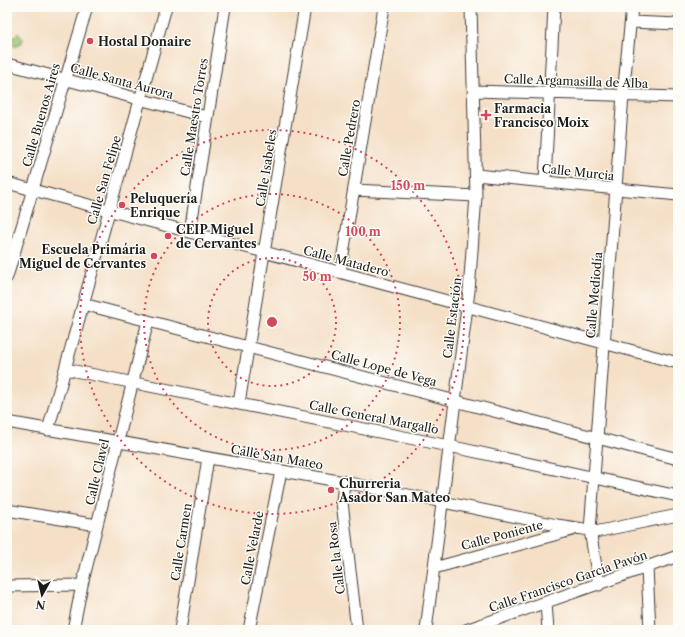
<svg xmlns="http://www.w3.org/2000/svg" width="685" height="637" font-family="'Libre Caslon Text',serif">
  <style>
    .green { fill: #97c16e; stroke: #5a6e45 }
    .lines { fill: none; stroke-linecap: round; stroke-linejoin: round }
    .minor-casing { stroke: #3d3936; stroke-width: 13 }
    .minor { stroke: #fff; stroke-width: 11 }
    .ring { fill: none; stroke: #d1495b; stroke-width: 2; stroke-dasharray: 2 4 }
    .poi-dot { fill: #d1495b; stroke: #fdfcf7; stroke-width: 1.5 }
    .labels { text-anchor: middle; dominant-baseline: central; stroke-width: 3; stroke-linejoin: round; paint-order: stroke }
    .poi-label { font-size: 12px; font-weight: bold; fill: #1c1c1c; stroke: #fdfcf7; text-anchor: start }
    .street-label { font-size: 12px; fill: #1c1c1c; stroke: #fdfcf7 }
    .centre { fill: #d1495b; stroke: #fdfcf7; stroke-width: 2 }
    .ring-label { font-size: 12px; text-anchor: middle; font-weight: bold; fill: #d1495b; stroke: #fdfcf7; stroke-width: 3; stroke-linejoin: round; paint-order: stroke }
  </style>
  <rect width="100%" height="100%" fill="#fdfcf7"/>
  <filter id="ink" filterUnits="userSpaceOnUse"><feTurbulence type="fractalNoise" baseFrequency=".025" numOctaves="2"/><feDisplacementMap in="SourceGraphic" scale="8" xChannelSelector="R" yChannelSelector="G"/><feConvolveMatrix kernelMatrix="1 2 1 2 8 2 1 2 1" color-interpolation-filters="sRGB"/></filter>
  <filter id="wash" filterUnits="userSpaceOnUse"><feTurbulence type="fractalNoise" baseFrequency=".012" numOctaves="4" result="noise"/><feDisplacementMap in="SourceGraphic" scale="16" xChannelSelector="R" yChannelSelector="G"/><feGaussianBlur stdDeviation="0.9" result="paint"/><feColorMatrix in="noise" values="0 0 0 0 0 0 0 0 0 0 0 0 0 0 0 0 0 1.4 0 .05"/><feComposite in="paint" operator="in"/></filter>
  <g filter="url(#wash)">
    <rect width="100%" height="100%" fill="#f5e0c7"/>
    <!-- green -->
    <path class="green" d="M18,33L24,40L15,47L9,41Z"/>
  </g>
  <g filter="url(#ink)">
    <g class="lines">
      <defs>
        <path id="minor" d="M631,22L678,24
          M7,64L207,117
          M474,91L678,97
          M476,175L678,195
          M545,181L554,7
          M7,183L678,363
          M354,190L476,196
          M190,232L225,7
          M340,272L384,7
          M7,277L87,7
          M83,304L678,459
          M65,369L449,446L678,496
          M239,403L305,7
          M7,422L344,482L557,525L590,530
          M48,430L166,7
          M344,482L342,502L357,630
          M7,510L97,525
          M590,533L678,515
          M434,568L572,530
          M647,568L650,630
          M599,585L590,530L623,95L632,7
          M7,586L82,585
          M546,603L548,630
          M73,630L82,585L148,321
          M180,630L208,458
          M249,630L281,471
          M426,630L469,291L476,196L471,7
          M466,630L678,556"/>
      </defs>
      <!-- minor casing -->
      <use href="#minor" class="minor-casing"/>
      <!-- minor -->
      <use href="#minor" class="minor"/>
    </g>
  </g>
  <!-- distance rings -->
  <g class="ring">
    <circle cx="272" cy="322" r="64"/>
    <circle cx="272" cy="322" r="128"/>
    <circle cx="272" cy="322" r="192"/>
  </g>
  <!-- markers -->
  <g class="poi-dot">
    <circle cx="90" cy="41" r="4"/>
    <path d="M484 109h4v4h4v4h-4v4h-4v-4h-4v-4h4z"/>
    <circle cx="122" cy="205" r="4"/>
    <circle cx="168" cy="236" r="4"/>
    <circle cx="154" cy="256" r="4"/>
    <circle cx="331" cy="490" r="4"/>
  </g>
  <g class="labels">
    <!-- poi labels -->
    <g class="poi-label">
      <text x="98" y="41">Hostal Donaire</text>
      <text x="494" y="108">Farmacia<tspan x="494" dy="14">Francisco Moix</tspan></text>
      <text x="130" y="198">Peluquería<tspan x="130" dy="14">Enrique</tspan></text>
      <text x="176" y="229">CEIP Miguel<tspan x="176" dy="14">de Cervantes</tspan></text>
      <text x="146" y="249" text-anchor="end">Escuela Primária<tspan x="146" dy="14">Miguel de Cervantes</tspan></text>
      <text x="339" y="483">Churreria<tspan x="339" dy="14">Asador San Mateo</tspan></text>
    </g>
    <!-- street labels -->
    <g class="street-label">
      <text transform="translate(122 81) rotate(15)">Calle Santa Aurora</text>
      <text transform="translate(576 81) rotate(2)">Calle Argamasilla de Alba</text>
      <text transform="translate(41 115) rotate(-74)">Calle Buenos Aires</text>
      <text transform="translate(194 117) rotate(-81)">Calle Maestro Torres</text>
      <text transform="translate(349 138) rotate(-80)">Calle Pedrero</text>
      <text transform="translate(266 168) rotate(-81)">Calle Isabeles</text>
      <text transform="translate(578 172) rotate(6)">Calle Murcia</text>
      <text transform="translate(104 180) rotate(-74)">Calle San Felipe</text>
      <text transform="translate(346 261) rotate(15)">Calle Matadero</text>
      <text transform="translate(594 295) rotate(-85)">Calle Mediodía</text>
      <text transform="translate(452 318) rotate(-83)">Calle Estación</text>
      <text transform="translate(384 368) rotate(15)">Calle Lope de Vega</text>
      <text transform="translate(374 417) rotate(11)">Calle General Margallo</text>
      <text transform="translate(277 457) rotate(10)">Calle San Mateo</text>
      <text transform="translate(97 472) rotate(-77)">Calle Clavel</text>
      <text transform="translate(502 535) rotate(-15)">Calle Poniente</text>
      <text transform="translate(181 542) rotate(-81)">Calle Carmen</text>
      <text transform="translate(252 548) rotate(-79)">Calle Velarde</text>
      <text transform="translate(336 558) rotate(-97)">Calle la Rosa</text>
      <text transform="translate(568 581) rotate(-19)">Calle Francisco García Pavón</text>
    </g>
  </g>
  <circle cx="272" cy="322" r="6" class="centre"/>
  <g class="ring-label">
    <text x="408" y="190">150 m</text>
    <text x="363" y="236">100 m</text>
    <text x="317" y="281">50 m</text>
  </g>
  <!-- margin -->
  <rect width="685" height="637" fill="none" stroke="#fdfcf7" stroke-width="24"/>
  <!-- north arrow -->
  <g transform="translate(42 595) rotate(188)" stroke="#fdfcf7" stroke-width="3" paint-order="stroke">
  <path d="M0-3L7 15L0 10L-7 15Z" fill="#1c1c1c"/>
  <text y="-6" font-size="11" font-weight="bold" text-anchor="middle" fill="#1c1c1c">N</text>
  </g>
</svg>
